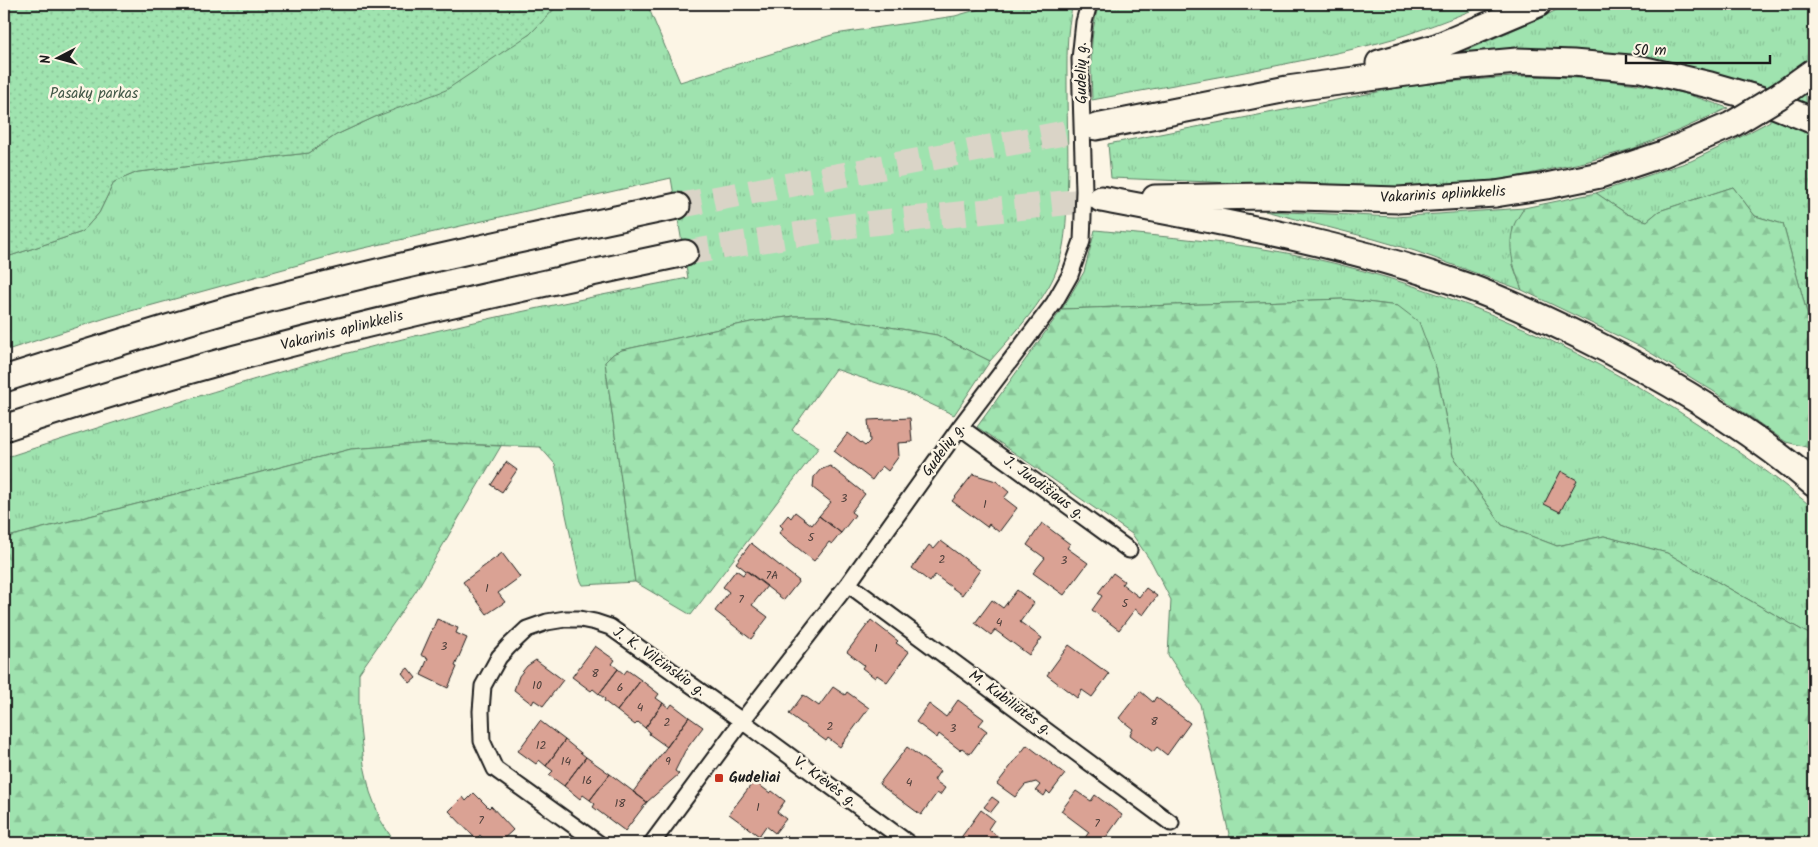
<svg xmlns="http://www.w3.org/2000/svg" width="1818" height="847" font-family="Kalam,sans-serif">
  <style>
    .grass { fill: url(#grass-tufts); stroke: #5e8066 }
    .forest { fill: url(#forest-firs); stroke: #5e8066 }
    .park { fill: url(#park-dots); stroke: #5e8066 }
    .building { fill: #daa294; stroke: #1c1c1c }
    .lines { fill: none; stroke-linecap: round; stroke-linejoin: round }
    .trunk-tunnel { stroke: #dad4c7; stroke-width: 25; stroke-dasharray: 25 12; stroke-linecap: butt }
    .minor-casing { stroke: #1c1c1c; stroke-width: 19 }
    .trunk-casing { stroke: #1c1c1c; stroke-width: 29 }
    .minor { stroke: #fcf5e5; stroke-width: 15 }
    .trunk { stroke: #fcf5e5; stroke-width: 25 }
    .trunk-bridge-casing { stroke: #1c1c1c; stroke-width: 29; stroke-linecap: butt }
    .trunk-bridge { stroke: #fcf5e5; stroke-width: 25 }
    .poi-dot { fill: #c8321e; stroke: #fcf5e5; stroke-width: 2 }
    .labels { text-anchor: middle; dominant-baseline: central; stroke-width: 5; stroke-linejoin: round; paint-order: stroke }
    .number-label { font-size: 12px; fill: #4c3e3a }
    .street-label { font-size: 15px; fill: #1c1c1c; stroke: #fcf5e5 }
    .park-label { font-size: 15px; fill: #435848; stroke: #fcf5e5 }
    .poi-label { font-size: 15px; font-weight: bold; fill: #1c1c1c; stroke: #fcf5e5; text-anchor: start }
  </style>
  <defs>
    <pattern id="grass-tufts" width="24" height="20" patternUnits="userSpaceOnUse" patternTransform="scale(1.25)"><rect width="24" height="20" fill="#9fe3af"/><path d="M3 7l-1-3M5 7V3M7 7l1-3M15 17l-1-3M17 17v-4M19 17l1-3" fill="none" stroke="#88c296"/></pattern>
    <pattern id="forest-firs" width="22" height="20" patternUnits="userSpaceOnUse" patternTransform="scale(1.25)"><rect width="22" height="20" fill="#9fe3af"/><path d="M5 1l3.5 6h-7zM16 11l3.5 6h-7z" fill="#88c296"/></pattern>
    <pattern id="park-dots" width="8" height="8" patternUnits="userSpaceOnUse" patternTransform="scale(1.25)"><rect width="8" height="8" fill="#9fe3af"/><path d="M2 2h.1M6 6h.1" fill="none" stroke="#88c296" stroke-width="1.8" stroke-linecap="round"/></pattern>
  </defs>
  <rect width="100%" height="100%" fill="#fcf5e5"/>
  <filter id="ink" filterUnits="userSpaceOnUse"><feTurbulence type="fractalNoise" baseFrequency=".02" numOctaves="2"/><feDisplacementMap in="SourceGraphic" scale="10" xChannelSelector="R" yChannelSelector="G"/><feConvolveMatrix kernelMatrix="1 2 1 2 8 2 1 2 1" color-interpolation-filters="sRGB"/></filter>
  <g filter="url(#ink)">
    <!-- grass -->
    <path class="grass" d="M559,4H647L680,82L835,34L955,16L997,4H1073C1066,31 1067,59 1067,87C1067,125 1069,163 1067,201C1066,231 1064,260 1049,286C1033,314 1011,337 990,361L937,335L824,316H794L751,322L622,350L613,354L605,362L635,582L583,585L580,579L555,464L540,447L430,443L351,449L4,538V458C115,422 227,386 340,355C455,324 571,301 688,278L671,178L338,254L109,317L4,351V258L82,232L99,213L114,182L138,172L309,153L336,135L375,117L530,34Z
      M1099,4H1488C1452,18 1416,33 1378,43C1284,67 1187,82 1092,100C1091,67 1089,35 1099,4Z
      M1568,4H1811L1806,97L1814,188V339L1783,224L1755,216L1733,187L1659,211L1647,221L1627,214L1596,193L1691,161L1733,141L1770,121L1766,86L1695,68L1655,61L1519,51L1460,53L1543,17Z
      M1526,76C1575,77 1626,80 1674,91C1692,95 1710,102 1728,108L1680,130L1632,149L1585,162L1492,182L1409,190L1111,178L1108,144L1398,88L1446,82Z
      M1524,208L1513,227V265L1522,290L1415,251L1374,239L1265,211L1395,217Z
      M1095,230C1166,237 1237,242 1307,257C1457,290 1597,353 1723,441C1754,462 1785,484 1814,509V637L1667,553L1604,536L1557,546L1502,525L1453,456L1436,368L1398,306L1343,299L1062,309L1084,272Z"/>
    <!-- forest -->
    <path class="forest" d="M1733,187L1755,216L1783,224L1814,339V449L1786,442L1713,391L1641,347L1522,290C1515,270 1507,250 1513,229C1514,222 1520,215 1524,208L1596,193L1627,214L1647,221L1659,211Z
      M1343,299L1398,306L1419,322L1436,368L1453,456L1502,525L1557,546L1604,536L1667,553L1814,637V843H1231L1200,704L1168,655L1171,600L1152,563L1132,534L977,427L1062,309Z
      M794,316H824L937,335L990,361L954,415L907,393L835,369L792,430L819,447L691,615L635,582L605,362L613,354L622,350L751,322Z
      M430,443L501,446L416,591L359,673V718L364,765L370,792L381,821L395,843H8L4,840V538L351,449Z"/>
    <!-- park -->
    <path class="park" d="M4,4H559L530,34L446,90L375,117L336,135L309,153L138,172L114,182L99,213L82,232L4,258Z"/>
    <!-- building -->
    <path class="building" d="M910,418L912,442L898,443L899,456L888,471L882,466L872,480L834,451L848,433L865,446L870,441L868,420Z
      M506,462L517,470L502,492L491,485Z
      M830,466L865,494L851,512L855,515L841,533L819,516L831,502L813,488L814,477L820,470Z
      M1561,471L1577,480L1560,512L1544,504Z
      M973,474L996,481L1009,492L1004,498L1017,508L999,532L989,524L987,527L952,501Z
      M795,512L812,525L819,516L841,533L832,544L829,542L814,561L779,533L783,528L780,525L788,515L791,518Z
      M1042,523L1070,544L1067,548L1088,563L1064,595L1033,573L1045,558L1027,545Z
      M941,541L980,570L962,595L935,575L930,582L912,568L929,545L934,549Z
      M751,543L799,581L784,600L736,563Z
      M502,553L520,577L498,593L505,602L487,614L463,582Z
      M736,570L743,575L746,570L767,586L752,605L768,617L751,639L715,611L729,592L723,587Z
      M1113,573L1124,581L1122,584L1139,597L1146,588L1157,596L1143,615L1135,609L1119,630L1092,610L1102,596L1098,593Z
      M1017,590L1034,603L1020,622L1042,638L1029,655L995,630L991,635L975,623L992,600L1003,608Z
      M437,619L458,628L456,633L467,638L455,666L457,667L448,688L421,675L428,658L421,655Z
      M871,620L898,641L896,643L909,652L887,682L877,675L875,678L862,668L864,665L847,652Z
      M1069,645L1109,674L1092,697L1082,690L1077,698L1047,675Z
      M595,646L615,660L612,664L618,669L599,694L593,689L591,691L572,677Z
      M536,660L563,680L543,706L534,700L532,704L514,690L519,676L527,666Z
      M408,668L416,678L410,683L402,673Z
      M618,669L624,674L627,670L641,680L617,711L604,701L605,699L599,694Z
      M641,680L659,694L656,698L663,703L645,728L638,722L635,725L617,711Z
      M833,687L845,695L847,692L869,708L840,747L828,738L826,741L789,714L803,695L819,706Z
      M1140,691L1153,702L1156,697L1190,723L1167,755L1157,747L1153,752L1130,735L1133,729L1119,718Z
      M958,700L984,719L979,725L987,731L970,754L962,748L960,750L939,734L937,738L916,722L929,704L946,717Z
      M663,703L669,708L672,704L689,717L667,747L649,734L650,732L645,728Z
      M689,717L703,727L685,751L675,771L679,774L647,802L633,792Z
      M540,721L565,740L546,766L539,760L536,764L518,751Z
      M565,740L586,757L564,786L549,775L553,771L546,766Z
      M1027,745L1065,774L1050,794L1047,791L1044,796L1036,790L1040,785L1036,782L1025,785L1015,797L997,784Z
      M907,747L940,771L934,780L945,788L940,795L937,793L921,815L879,784Z
      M586,757L610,774L590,800L583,795L580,799L564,786Z
      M610,774L647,802L625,831L593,807L595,804L590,800Z
      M754,781L770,793L772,791L785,801L777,812L786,819L775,833L766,826L759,836L729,814Z
      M1076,791L1091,801L1095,795L1122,815L1102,843H1092L1085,838L1089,832L1061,811Z
      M474,793L489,808L491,806L513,830L499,843H488L480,835L476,839L449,811L463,797L466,801Z
      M992,797L999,802L991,812L984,807Z
      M981,810L994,820L988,829L1007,843H957Z"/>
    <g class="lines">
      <!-- trunk-tunnel -->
      <path class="trunk-tunnel" d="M677,206L1096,127
        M685,253L855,225L1101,199"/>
      <defs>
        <path id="minor" d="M960,427L1129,550
          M848,584L1171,823
          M598,843L495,769L482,741L481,711L483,686L499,657L509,646L527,629L547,622L565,619H580L595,622L610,627L742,721L908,843
          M652,843L742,721L848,584L960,427L1054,303L1070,275L1082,241L1084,191L1080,59L1084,22L1089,4"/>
        <path id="trunk" d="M1379,63L1436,47L1538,4
          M1096,127L1287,89L1451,67L1517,61L1573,63L1641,69L1710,85L1759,99L1814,121
          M1155,198L1265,196L1398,200L1495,194
          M1101,199C1224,222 1347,244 1466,286C1505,300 1543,318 1580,336C1663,377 1744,424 1814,484
          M4,379C82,354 160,329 239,307C383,268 530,237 677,206
          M4,428C84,402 165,376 247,355C392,316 538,284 685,253"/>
      </defs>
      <!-- minor casing -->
      <use href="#minor" class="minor-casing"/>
      <!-- trunk casing -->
      <use href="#trunk" class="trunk-casing"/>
      <!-- minor -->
      <use href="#minor" class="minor"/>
      <!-- trunk -->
      <use href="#trunk" class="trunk"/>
      <defs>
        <path id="trunk-bridge" d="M1495,194L1546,186L1600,175L1663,154L1731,125L1779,96L1814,71"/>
      </defs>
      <!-- trunk-bridge casing -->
      <use href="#trunk-bridge" class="trunk-bridge-casing"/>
      <!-- trunk-bridge -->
      <use href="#trunk-bridge" class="trunk-bridge"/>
    </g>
  </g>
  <!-- markers -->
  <rect class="poi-dot" x="714" y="773" width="10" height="10" rx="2.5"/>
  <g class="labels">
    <!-- number labels -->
    <g class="number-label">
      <text x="844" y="498">3</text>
      <text x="985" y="504">1</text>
      <text x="811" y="537">5</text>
      <text x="942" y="559">2</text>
      <text x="1064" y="560">3</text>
      <text x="772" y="575">7A</text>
      <text x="487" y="588">1</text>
      <text x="741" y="599">7</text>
      <text x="1125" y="603">5</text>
      <text x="999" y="622">4</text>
      <text x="444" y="646">3</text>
      <text x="876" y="648">1</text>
      <text x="595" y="673">8</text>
      <text x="537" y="685">10</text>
      <text x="620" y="687">6</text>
      <text x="640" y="707">4</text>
      <text x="1154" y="721">8</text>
      <text x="667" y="722">2</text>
      <text x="830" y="726">2</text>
      <text x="953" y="728">3</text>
      <text x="541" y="745">12</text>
      <text x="566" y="761">14</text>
      <text x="668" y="761">9</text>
      <text x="587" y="780">16</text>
      <text x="909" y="782">4</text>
      <text x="620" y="803">18</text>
      <text x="758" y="807">1</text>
      <text x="481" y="820">7</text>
      <text x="1097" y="823">7</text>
    </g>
    <!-- street labels -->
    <g class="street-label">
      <text transform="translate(1082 73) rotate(-90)">Gudelių g.</text>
      <text transform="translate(1443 195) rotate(-3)">Vakarinis aplinkkelis</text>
      <text transform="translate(342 331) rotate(-14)">Vakarinis aplinkkelis</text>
      <text transform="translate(944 450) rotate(-54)">Gudelių g.</text>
      <text transform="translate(1044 488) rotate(36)">J. Juodišiaus g.</text>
      <text transform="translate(659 662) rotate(35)">J. K. Vilčinskio g.</text>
      <text transform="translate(1010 703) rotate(36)">M. Kubiliūtės g.</text>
      <text transform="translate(825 782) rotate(36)">V. Krėvės g.</text>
    </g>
    <!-- park labels -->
    <g class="park-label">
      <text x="94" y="94">Pasakų parkas</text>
    </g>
    <!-- poi labels -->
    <g class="poi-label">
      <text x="729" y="778">Gudeliai</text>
    </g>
  </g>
  <!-- margin -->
  <rect width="1818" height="847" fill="none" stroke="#fcf5e5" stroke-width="20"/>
  <rect x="10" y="10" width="1798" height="827" fill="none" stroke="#1c1c1c" stroke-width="2" filter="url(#ink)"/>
  <!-- north arrow -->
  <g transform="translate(58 58) rotate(264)" stroke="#fcf5e5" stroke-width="4" paint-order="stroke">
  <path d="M0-4L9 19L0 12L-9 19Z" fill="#1c1c1c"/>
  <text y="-8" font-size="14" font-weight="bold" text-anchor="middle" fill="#1c1c1c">N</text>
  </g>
  <!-- scale -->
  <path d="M1626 55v8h144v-8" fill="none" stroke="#1c1c1c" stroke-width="2.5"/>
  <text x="1633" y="55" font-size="15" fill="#1c1c1c" stroke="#fcf5e5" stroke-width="4" paint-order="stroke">50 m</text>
</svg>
